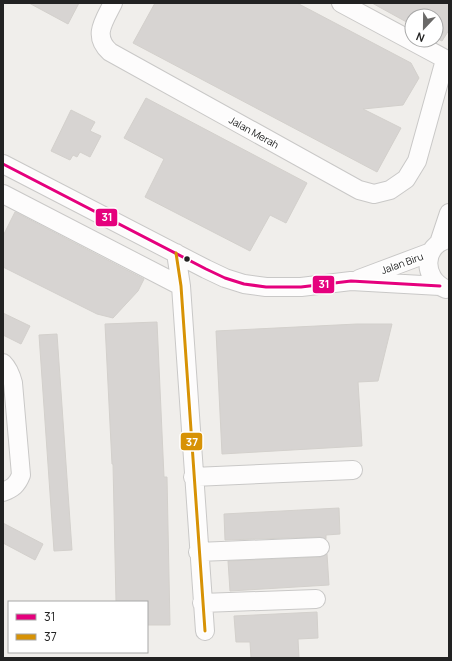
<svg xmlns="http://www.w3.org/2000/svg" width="452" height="661" font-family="Manrope,sans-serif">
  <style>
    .building { fill: #d7d4d2; stroke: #d3d0cc }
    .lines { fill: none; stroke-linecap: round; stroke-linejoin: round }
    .minor-casing { stroke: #c9c8c7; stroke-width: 20 }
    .minor { stroke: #fdfcfc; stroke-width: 18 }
    .bus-1-casing { stroke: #fff; stroke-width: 6 }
    .bus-2-casing { stroke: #fff; stroke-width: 6 }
    .bus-1 { stroke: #e5007d; stroke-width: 3 }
    .bus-2 { stroke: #d79205; stroke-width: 3 }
    .bus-dot { fill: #222; stroke: #fff; stroke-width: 1.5 }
    .labels { text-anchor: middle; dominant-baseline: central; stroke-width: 3; stroke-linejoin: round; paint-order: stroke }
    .street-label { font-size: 10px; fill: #222; stroke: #fff }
    .line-badge { stroke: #fff; stroke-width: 1.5 }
    .badge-label { font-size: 11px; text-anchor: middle; font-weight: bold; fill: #fff }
  </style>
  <rect width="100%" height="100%" fill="#f0eeeb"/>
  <!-- building -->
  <path class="building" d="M29,3H79L68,24Z
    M155,3H297L411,63L419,78L403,105L363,109L401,128L377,172L133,43Z
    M372,3H449V30L442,41L436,38V16H412V25Z
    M146,98L307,183L286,223L270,215L250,251L145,197L164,159L124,138Z
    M71,110L95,122L90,131L101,136L90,157L80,152L77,157L73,155L70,160L51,151Z
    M15,212L144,279L138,291L113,318L97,314L3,267V236Z
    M3,313L30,326L21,344L3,335Z
    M157,322L164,477H167L170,625H147V602H116L113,464H112L105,324Z
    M357,324H392L378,381L358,382L362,446L222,454L216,331Z
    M57,334L72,550L54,551L39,335Z
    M339,508L340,534L326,535V539L320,537L225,540L224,514Z
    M3,523L43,544L35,560L3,543Z
    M327,554L329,585L230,591L228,561L320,557Z
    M317,612L318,638L298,639L299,658H251L250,642H236L234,616Z"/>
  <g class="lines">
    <defs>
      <path id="minor" d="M113,3C104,21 92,36 110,52L359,190L374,194L390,190L406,179L417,161L445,60
        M341,3L449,61
        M3,164L206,269L225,278L244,284L266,287H301L351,281L440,286
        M3,194L181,286
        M439,243L449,213
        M176,253L181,286L205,631
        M359,279L431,252
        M446,289C422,279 422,245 449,239
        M3,363C9,369 11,375 13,383L21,475C17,485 13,488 3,492
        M193,477L353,470
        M198,552L320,547
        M202,603L316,599"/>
    </defs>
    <!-- minor casing -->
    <use href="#minor" class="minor-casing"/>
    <!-- minor -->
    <use href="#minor" class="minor"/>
    <defs>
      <path id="bus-1" d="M3,164L206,269L225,278L244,284L266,287H301L351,281L440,286"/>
      <path id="bus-2" d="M176,253L181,286L205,631"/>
    </defs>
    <!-- bus-1 casing -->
    <use href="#bus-1" class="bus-1-casing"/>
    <!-- bus-2 casing -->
    <use href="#bus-2" class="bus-2-casing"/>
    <!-- bus-1 -->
    <use href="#bus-1" class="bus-1"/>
    <!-- bus-2 -->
    <use href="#bus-2" class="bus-2"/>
  </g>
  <!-- markers -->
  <circle class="bus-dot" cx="187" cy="259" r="3.5"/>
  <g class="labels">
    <!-- street labels -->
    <g class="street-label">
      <text transform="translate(254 132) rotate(29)">Jalan Merah</text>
      <text transform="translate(402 263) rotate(-20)">Jalan Biru</text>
    </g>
  </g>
  <g class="line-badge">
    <rect x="95" y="208" width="23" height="19" rx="4" fill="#e5007d"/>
    <rect x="312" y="275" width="23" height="19" rx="4" fill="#e5007d"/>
    <rect x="180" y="432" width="23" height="19" rx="4" fill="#d79205"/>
  </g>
  <g class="badge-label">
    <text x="107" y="221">31</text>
    <text x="324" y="288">31</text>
    <text x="192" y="446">37</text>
  </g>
  <!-- border -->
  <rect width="452" height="661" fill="none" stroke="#222222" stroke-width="8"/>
  <!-- legend -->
  <rect x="8" y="601" width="140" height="52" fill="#ffffff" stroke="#a7a7a7"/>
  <rect x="16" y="614" width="20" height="6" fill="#e5007d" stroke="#a7a7a7"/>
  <text x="44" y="621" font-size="12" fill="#222222">31</text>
  <rect x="16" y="634" width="20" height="6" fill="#d79205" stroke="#a7a7a7"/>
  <text x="44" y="641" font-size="12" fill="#222222">37</text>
  <!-- north arrow -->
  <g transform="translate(424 28) rotate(202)"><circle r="19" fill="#ffffff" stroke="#a7a7a7"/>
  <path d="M0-3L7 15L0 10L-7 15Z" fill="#6a6968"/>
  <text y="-6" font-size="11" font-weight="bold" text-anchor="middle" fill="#222222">N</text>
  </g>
</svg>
